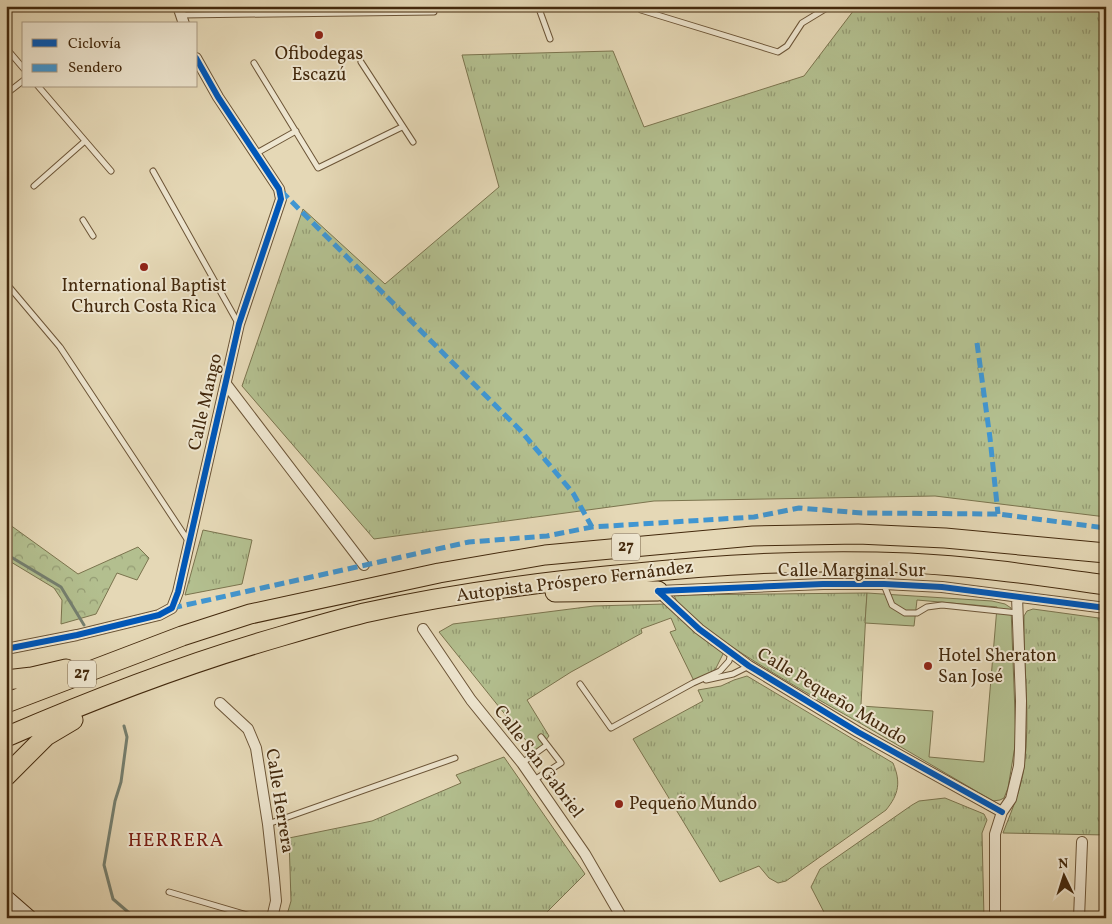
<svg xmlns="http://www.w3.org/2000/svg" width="1112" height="924" font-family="Vollkorn,serif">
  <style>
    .grass { fill: url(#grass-tufts); stroke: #7b744e }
    .forest { fill: url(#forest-crowns); stroke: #7b744e }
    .garden { fill: #b3bf8f; stroke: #7b744e }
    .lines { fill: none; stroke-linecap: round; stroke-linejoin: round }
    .stream { stroke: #757f6f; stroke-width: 3 }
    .lane-casing { stroke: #6c5537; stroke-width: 7 }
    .street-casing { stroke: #6c5537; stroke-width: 12 }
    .secondary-casing { stroke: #43290d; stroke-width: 16 }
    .highway-casing { stroke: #43290d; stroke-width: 21 }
    .lane { stroke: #eee6d0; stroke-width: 5 }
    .street { stroke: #eee6d0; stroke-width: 10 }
    .secondary { stroke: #eee6d0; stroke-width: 14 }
    .highway { stroke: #e5d8b6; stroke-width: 19 }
    .quiet { stroke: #4096d2; stroke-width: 5; stroke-dasharray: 10 5; stroke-linecap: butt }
    .cycleway-casing { stroke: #eee6d0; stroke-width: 9 }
    .cycleway { stroke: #0057b8; stroke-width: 6 }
    .poi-dot { fill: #8f2418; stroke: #eee6d0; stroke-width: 2 }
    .labels { text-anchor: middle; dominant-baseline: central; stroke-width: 4; stroke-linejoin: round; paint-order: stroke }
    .shield { fill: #eee6d0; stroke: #766248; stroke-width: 1 }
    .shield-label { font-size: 16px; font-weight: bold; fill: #43290d }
    .poi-label { font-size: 18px; fill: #43290d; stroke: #eee6d0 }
    .street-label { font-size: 18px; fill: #43290d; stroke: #eee6d0 }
    .neighbourhood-label { font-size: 19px; letter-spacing: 1px; fill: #7a1f14; stroke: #eee6d0 }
  </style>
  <defs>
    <pattern id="grass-tufts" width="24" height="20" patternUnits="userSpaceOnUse" patternTransform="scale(1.25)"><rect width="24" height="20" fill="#b3bf8f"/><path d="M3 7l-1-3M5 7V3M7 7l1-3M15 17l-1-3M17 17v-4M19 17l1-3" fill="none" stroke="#939b73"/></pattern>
    <pattern id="forest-crowns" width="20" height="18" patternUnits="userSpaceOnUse" patternTransform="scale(1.25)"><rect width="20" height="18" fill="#b3bf8f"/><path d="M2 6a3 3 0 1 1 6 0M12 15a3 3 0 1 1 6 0" fill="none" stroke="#939b73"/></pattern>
  </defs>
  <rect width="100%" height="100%" fill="#e5d8b6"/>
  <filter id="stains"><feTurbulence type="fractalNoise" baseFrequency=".004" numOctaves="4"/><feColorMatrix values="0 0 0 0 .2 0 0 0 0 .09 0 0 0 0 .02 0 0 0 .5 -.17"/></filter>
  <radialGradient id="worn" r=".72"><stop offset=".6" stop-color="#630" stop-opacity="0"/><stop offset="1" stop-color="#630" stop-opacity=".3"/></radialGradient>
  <!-- grass -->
  <path class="grass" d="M857,6H1106V517L935,496L654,501L374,539L242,386L303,209L385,284L499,187L462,55L613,51L644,127L804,76Z
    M203,530L252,540L242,584L185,595Z
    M867,593L860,723C828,705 682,625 674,595Z
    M665,604L724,652L715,670L694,681L670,632L676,630L671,618L641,629L642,633L571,672L527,700L549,736L536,753L439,632L453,624L594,606Z
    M1033,609L1106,619V835L1003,833C1011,812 1021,790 1024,767C1031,717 1023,666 1024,616L1027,611Z
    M747,676L893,763C901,782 899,794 886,810L786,881L778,883L769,878L759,866L720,882L633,739L703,701L698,690L721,686L734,680Z
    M504,757L585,874L541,918H286L291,901L289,838L372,821L461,783L456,775Z
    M945,798L984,814L987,820L982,833L984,918H827L811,887L820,869L912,805L919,801Z"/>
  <!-- forest -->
  <path class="forest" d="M6,522L78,574L138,547L149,558L137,580L117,573L96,614L61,624L62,600L54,588L6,559Z"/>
  <!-- garden -->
  <path class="garden" d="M867,593L992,601L1005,604L1011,608L1016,740L1008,788L1004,798L1000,800L993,801L860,723L861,706L933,711L929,757L984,762L997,607L917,600L914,626L865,623Z"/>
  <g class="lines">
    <!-- stream -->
    <path class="stream" d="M6,554L61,587L84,625
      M124,726L127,737L121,782L115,801L104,865L113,899L135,918"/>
    <defs>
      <path id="lane" d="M538,6L550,39
        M641,10L778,52L787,46L802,23L830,6
        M181,15L434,12
        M6,48L24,69
        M361,62L413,142
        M254,63L318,168L402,127
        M38,86L111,171
        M6,94L24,80
        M255,154L296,131
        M153,171L238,323
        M34,186L85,141
        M83,220L93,236
        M6,283L60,347L189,542
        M884,585L892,605L905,613H917L927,607L942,605L1018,613
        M706,680L733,674L749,666
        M580,684L611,728L693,683L720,671L729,661L731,653
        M522,763L547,745
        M534,780L561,763L541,737
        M268,824L455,758
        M169,892L257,918"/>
      <path id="street" d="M178,6L184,24
        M226,384L364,565
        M658,591L823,584H884L942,587L1106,608
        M658,591L699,629L749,666L858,732L1002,812
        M423,629L471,700L522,763L585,854L622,918
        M6,649L77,635L159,615L172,608L178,592L239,324L281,199L279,189L218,97L196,58
        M220,703L248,729L256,748L268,824L274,878L276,901L272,918
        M995,918V834L1002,812L1011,799L1019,766L1020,750L1021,701L1017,597
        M1079,918L1082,842"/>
      <path id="secondary" d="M6,897L30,918"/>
      <path id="highway" d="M555,592L658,591
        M6,680L32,677L66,669
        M6,703L182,636L250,614L439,573L545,555L753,536L858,534L945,538L1106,553
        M6,737C96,698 188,663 282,636C309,628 336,620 364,613C450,594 539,582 627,574C720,564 815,559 909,563C975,566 1041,576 1106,585
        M6,776L46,736L73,720"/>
    </defs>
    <!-- lane casing -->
    <use href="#lane" class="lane-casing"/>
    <!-- street casing -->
    <use href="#street" class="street-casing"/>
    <!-- secondary casing -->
    <use href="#secondary" class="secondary-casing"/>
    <!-- highway casing -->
    <use href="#highway" class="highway-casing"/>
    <!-- lane -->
    <use href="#lane" class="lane"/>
    <!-- street -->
    <use href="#street" class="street"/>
    <!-- secondary -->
    <use href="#secondary" class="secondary"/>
    <!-- highway -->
    <use href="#highway" class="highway"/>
    <!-- quiet -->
    <path class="quiet" d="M281,191L521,431L573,493L592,527
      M977,343L990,438L998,514
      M172,608L469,542L547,536L592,527L754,517L799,508L862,513L998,514L1106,528"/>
    <defs>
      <path id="cycleway" d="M658,591L823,584H884L942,587L1106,608
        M658,591L699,629L749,666L858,732L1002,812
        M6,649L77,635L159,615L172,608L178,592L239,324L281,199L279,189L218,97L196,58"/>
    </defs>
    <!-- cycleway casing -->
    <use href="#cycleway" class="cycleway-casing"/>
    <!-- cycleway -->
    <use href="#cycleway" class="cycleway"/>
  </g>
  <!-- markers -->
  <g class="poi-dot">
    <circle cx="319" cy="35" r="5"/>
    <circle cx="144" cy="267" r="5"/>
    <circle cx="928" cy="666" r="5"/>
    <circle cx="619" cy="804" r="5"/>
  </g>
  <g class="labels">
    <!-- shield labels -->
    <g class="shield">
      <rect x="612" y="533.5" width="28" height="27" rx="4"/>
      <rect x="68" y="660.5" width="28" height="27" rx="4"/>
    </g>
    <g class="shield-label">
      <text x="626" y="547">27</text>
      <text x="82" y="674">27</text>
    </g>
    <!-- poi labels -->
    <g class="poi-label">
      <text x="319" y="54">Ofibodegas<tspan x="319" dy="21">Escazú</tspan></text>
      <text x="144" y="286">International Baptist<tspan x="144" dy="21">Church Costa Rica</tspan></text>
      <text x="938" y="656" text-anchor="start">Hotel Sheraton<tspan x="938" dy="21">San José</tspan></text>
      <text x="629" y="804" text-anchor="start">Pequeño Mundo</text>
    </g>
    <!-- street labels -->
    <g class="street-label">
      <text transform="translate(206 402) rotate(-77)">Calle Mango</text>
      <text x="852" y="571">Calle Marginal Sur</text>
      <text transform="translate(575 582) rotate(-7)">Autopista Próspero Fernández</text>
      <text transform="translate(832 697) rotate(31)">Calle Pequeño Mundo</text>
      <text transform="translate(538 762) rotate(53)">Calle San Gabriel</text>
      <text transform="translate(279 801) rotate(81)">Calle Herrera</text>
    </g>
    <!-- neighbourhood labels -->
    <g class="neighbourhood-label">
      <text x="176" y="841">HERRERA</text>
    </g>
  </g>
  <!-- margin -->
  <rect width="1112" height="924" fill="none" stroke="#e5d8b6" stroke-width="25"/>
  <rect x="8" y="8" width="1097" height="909" fill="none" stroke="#43290d" stroke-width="2.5"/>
  <rect x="12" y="12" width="1087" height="899" fill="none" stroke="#43290d"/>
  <!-- legend -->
  <rect x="22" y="22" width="175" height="65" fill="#eee6d0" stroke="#aa9a82"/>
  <rect x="32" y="39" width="25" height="8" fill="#0057b8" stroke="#aa9a82"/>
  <text x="68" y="48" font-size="15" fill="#43290d">Ciclovía</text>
  <rect x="32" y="64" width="25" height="8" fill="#4096d2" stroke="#aa9a82"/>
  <text x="68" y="72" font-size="15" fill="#43290d">Sendero</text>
  <!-- north arrow -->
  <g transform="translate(1064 876) rotate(356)" stroke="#eee6d0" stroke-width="4" paint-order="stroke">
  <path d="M0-4L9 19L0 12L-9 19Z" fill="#43290d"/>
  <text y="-8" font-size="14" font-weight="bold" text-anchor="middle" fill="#43290d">N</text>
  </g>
  <rect width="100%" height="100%" filter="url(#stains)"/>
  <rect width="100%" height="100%" fill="url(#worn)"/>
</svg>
